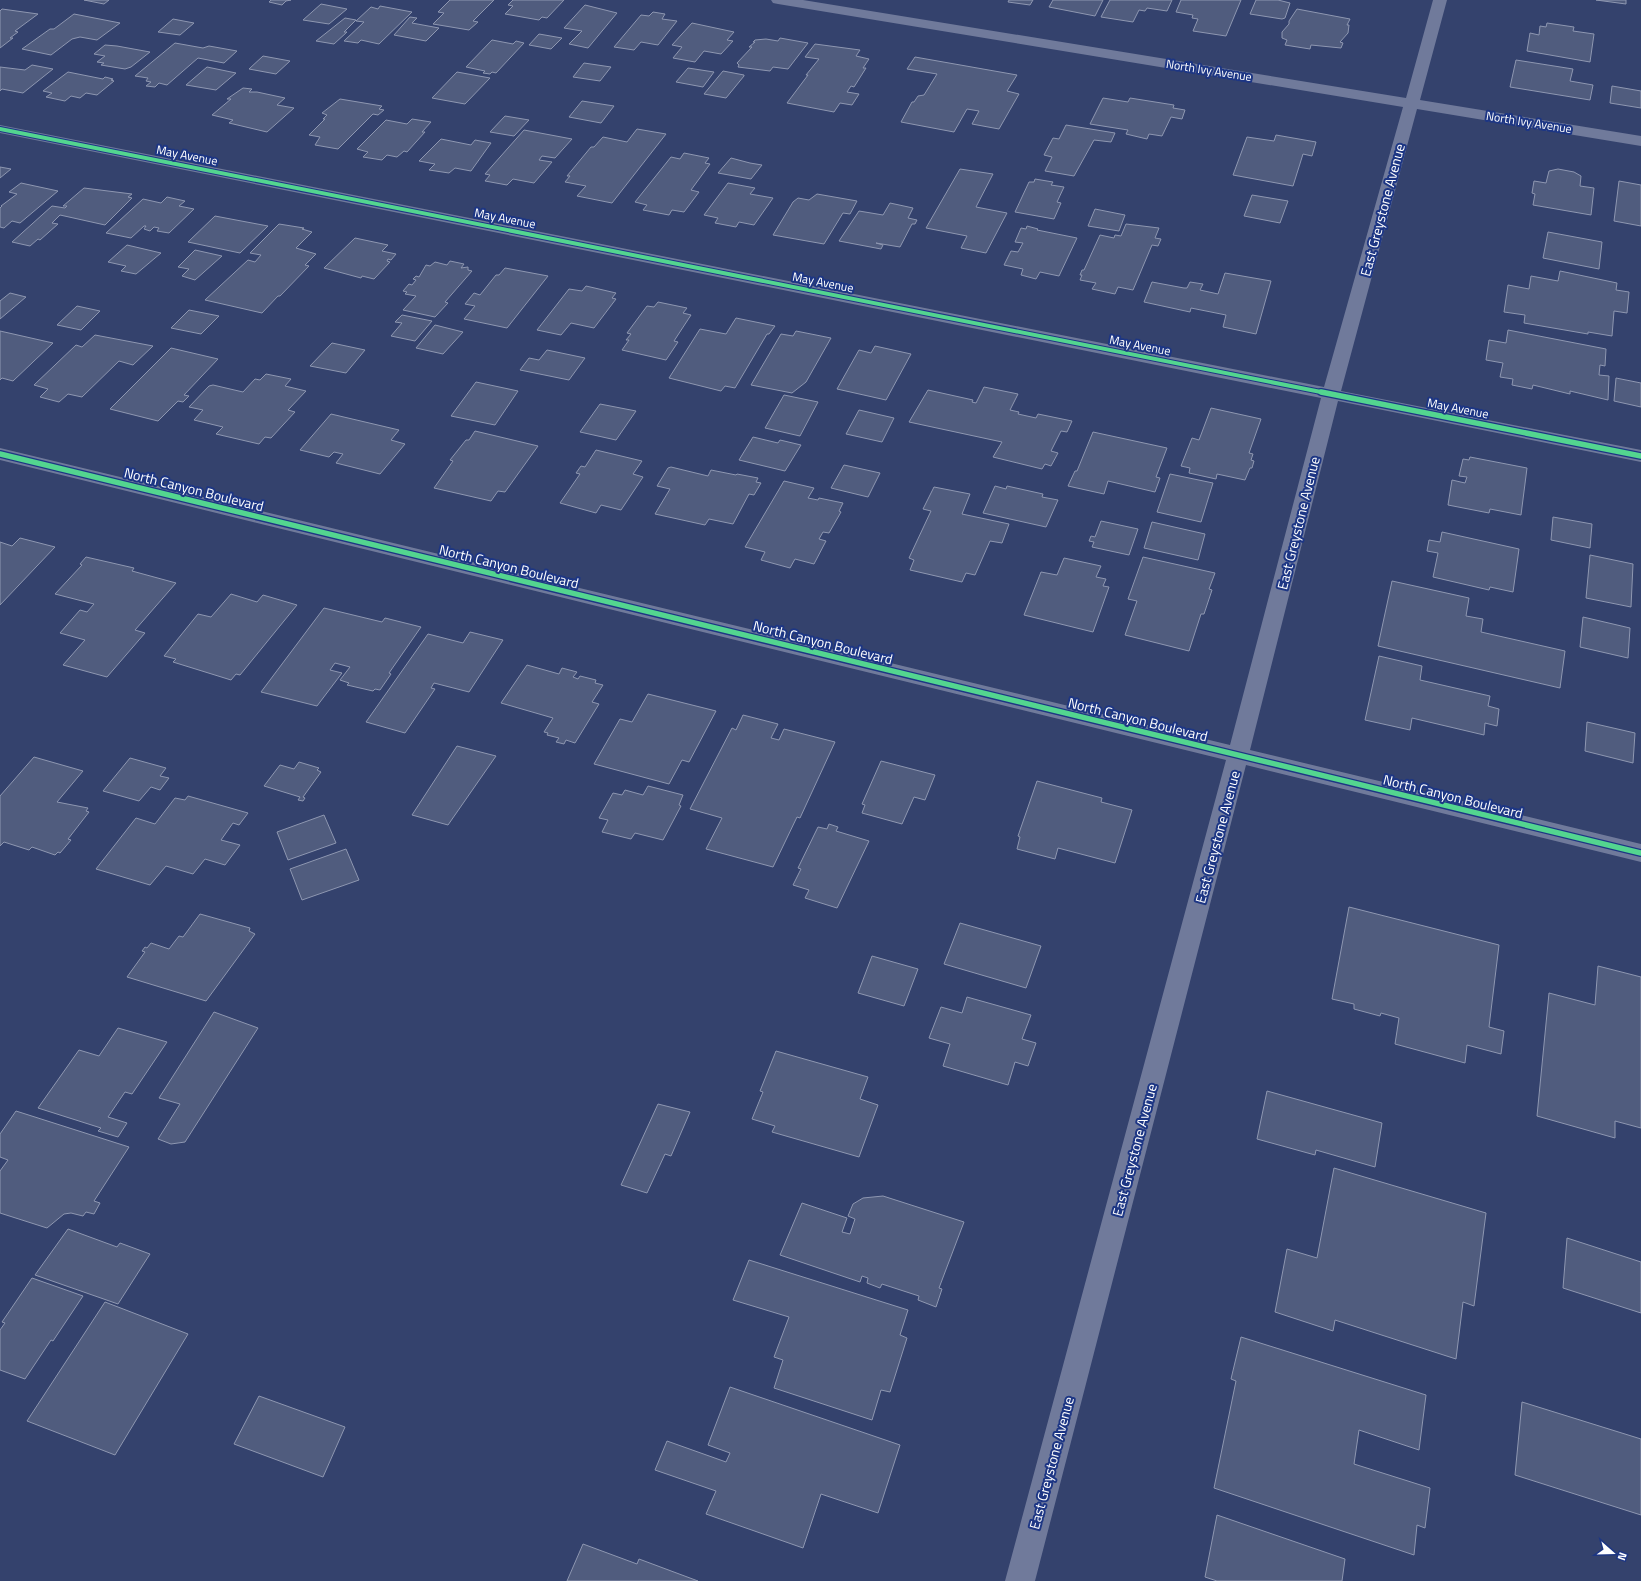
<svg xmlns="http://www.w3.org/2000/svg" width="1641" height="1581" font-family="'Titillium Web',sans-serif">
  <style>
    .building { fill: #505c7e; stroke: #8e97b1 }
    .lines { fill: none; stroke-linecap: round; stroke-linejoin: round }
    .minor { fill: #707a9b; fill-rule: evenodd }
    .cycleway-far1-casing { stroke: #1d3684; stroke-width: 6 }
    .cycleway-casing { stroke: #1d3684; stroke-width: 8 }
    .cycleway-far1 { stroke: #53d58f; stroke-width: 4 }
    .cycleway { stroke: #53d58f; stroke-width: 5.5 }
    .labels { text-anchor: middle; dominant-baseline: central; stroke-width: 4; stroke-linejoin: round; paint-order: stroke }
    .far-street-label { font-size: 12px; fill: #fff; stroke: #1d3684 }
    .street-label { font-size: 14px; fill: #fff; stroke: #1d3684 }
  </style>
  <rect width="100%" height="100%" fill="#34426d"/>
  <!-- building -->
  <path class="building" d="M84,0H109L104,4Z
    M271,0H291L286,1L282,5L269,2Z
    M450,0H494L473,21L478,22L469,30L433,24L444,13L438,12Z
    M513,0H564L547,18L542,17L539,20L505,14L513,6L508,5Z
    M1009,0H1033L1030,5L1008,2Z
    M1053,0H1103L1095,16L1049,7Z
    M1110,0H1172L1167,11L1147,8L1145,11L1139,10L1133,22L1101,17Z
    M1181,0H1241L1226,36L1193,31L1198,19L1192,18L1193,15L1176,12Z
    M1256,0H1278L1290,3L1285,18L1282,19L1250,14Z
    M1596,0H1626V4Z
    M321,4L347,9L329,24L303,20Z
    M585,5L617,13L588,48L569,44L582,31L564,28Z
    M380,6L412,12L379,44L361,40L358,43L344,41L364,22L356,21L371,7L378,9Z
    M2,9L38,14L15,31L18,32L10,38H13L0,48V11Z
    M1297,9L1350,19L1347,25H1349L1348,33L1340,42L1343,43L1341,48L1311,45L1310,49L1285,45L1287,40L1282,38V32L1289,24V21Z
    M653,12L665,14L662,19L677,21L658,45L641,42L634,50L614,47L641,15L649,16Z
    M74,14L120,23L97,40L80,37L72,39L51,55L22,49L50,29H54Z
    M410,17L417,18L412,23L439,28L426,41L394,35Z
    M345,18L356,20L344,32H347L334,44L316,41Z
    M173,19L194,23L180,35L158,32Z
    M692,23L734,32L727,40L733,41L721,54L704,51L695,62L673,58L682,47L672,45Z
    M1547,23L1574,27L1573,31L1594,34L1590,62L1527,51L1530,33L1539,35L1540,26L1546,27Z
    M539,34L562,38L551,49L529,45Z
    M780,38L808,43L788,69L773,67L770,71L738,67L739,65L737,63L752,47H749L755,42H753L755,40L766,39L778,41Z
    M492,40L513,44L516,41L524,43L496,73L492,72L490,74L483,73L485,71L466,67Z
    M175,43L203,48L209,46L237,51L224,63L198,58L167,85L159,83L155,87L146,86L151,82L146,81L148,78L135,76Z
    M815,44L860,50L856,56L869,59L863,68H866L854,87L851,86L847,92L859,94L852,105L840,103L834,112L787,103L808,75H806L819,59L805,57Z
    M105,45L117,46L150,52L131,67L125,69L101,65L104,63L97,62L105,56L94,54Z
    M263,56L290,61L276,74L249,69Z
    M915,57L1017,75L1007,91L1019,94L999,129L972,124L979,111L967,109L954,132L901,122L912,102H914L918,96L924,95L937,74L907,69Z
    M1516,60L1573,69L1570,81L1593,85L1590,100L1510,87Z
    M584,63L611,67L600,81L573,77Z
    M32,65L53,69L23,93L2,89L0,91V67L25,70Z
    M207,67L236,73L216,90L186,85Z
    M688,68L714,72L703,87L676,82Z
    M723,71L744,75V76L726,98L704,94Z
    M68,72L103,79L105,77L113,79L111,80L114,81L97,95L86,93L80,98L71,96L65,101L46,97L52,93L43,91Z
    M457,72L490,78L465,104L432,98Z
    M1612,86L1641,91V108L1610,103Z
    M243,88L252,89L249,92H257L285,98L277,105L294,108L267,132L229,123L233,120L212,115L231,99H227Z
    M1103,98L1128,102L1130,98L1174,105L1173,108L1185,110L1182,119L1171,117L1162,136L1149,134L1147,139L1126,134L1128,130L1090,124Z
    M340,99L382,106L379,109L384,110L378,115L373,114L338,149L315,145L320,137L309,135L325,119H323L327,115L322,113Z
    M582,101L614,106L601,123L569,117Z
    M505,116L529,120L514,136L490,132Z
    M412,119L431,122L422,132H425L407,152L404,151L397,157L387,155L382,160L363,157L368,152L357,149L386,120L407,124Z
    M1066,125L1115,133L1111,142L1094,140L1074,176L1045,171L1052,157L1044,155L1053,138L1059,139Z
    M637,129L666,134L612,203L577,196L586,186L565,182L570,176H567L591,147H594L603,137L627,142Z
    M524,130L572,139L555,158L542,156L539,160L552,162L534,183L513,179L507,185L485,181L490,175L485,174Z
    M1276,135L1316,142L1312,156L1303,154L1293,186L1233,175L1247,137L1274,141Z
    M441,139L471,145L475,140L491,143L471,171L455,168L449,173L429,170L435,164L419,161Z
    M684,153L709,158L705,163L710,164L691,190L699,192L684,212L672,210L669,215L643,210L647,205L635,202L671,157L680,159Z
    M731,158L750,163L762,165L751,179L718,173Z
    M0,167L11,169L0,178Z
    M960,169L993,174L976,207L1007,213L986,253L961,248L967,236L926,228Z
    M1558,169L1574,172L1581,176L1580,186L1594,188L1591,215L1533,205L1535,194L1532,193L1534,181L1546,183L1549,171Z
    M1035,179L1053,182L1051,185L1064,187L1057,202L1061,203L1054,219L1015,212L1029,182H1034Z
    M1619,181L1641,185V226L1614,221Z
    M21,183L58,191L20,223L12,221L4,228L0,227V208L2,206H1L17,194L9,192Z
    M728,183L755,188L750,194L773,198L754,225L739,222L736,227L715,223L718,218L704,215Z
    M84,188L132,194L128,197L132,198L105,225L60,215L52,223L58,224L40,240L38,239L30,246L12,242L52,206L65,208L67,206H63Z
    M817,194L857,201L850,214L843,213L824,244L773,235L793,202L798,198L809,200Z
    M1252,195L1288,201L1280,223L1244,216Z
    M167,197L185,201L179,206L194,209L169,233L157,231L159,228L154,227L150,231L144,229L146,226H144L131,238L106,233L143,199L161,203Z
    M890,203L913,208L908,218L917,220L915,224H912L900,247L876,243L883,245L881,249L839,241L859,211L883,215Z
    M1095,209L1125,215L1119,231L1088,226Z
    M215,216L236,220L268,226L240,253L188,242Z
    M279,224L304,228L302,229L312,232L296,248L316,254L305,265L309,266L280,296H278L262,313L205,300L248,260L255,262L261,255L250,253Z
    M1126,224L1159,228L1155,238L1161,239L1158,246L1152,245L1133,290L1118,287L1115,294L1092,289L1096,283L1080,280L1082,275H1080L1082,270H1084L1100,235L1114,238L1115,235L1121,236Z
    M1027,226L1038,229L1037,230L1077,238L1059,276L1040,272L1036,279L1021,275L1023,269L1004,265L1011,251L1018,252L1023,243L1015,242L1021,228L1026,229Z
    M1548,232L1602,242L1599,269L1543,258Z
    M355,238L388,245L382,251L396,254L391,260L388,259L387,261L390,262L374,279L362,276L361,278L324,268Z
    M127,245L161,253L136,274L121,271L126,266L108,262Z
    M195,250L222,256L195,280L182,276L189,269L178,267Z
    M450,261L464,264L461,268L468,267V270L472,271L445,302L448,303L435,317L403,310L416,296L405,294L407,292L403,291L409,284L412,285L416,280L413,279L416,276L419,277L426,265L430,266L435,262L447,265Z
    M505,268L548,276L507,328L464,319L475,306L465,304L474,293L480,295L496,275H499Z
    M1560,271L1617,283L1616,290L1629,292L1627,313L1614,311L1612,336L1588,332V334L1524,323L1525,315L1504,312L1508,285L1529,289L1531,276L1558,281Z
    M1225,273L1271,281L1256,334L1223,327L1226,315L1191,308L1190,312L1144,302L1152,282L1184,288H1187L1190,282L1203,284L1200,290L1218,294Z
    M586,286L616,293L612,298L616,299L594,328L571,323L561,335L537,330L569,289L582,291Z
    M10,293L26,297L0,319V301Z
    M658,302L687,308L683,313L691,315L674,341L678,342L666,360L622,350L629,340H626L631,334L627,333L647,306L654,307Z
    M77,306L100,311L81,330L57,325Z
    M189,310L219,316L201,334L171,328Z
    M402,315L432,321L415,341L391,336L402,323L395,322Z
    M736,318L775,326L769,334H767L735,388L725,386L721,391L669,378L700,329L726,334Z
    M435,325L463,332L443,354L416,348Z
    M1508,330L1606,349L1605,366L1600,365L1599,375L1609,376L1608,400L1570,391V394L1533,385L1532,389L1512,385L1513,379L1500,377L1503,363L1486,360L1489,340L1506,343Z
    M0,331L53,343L13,381L2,378L0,380Z
    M796,331L831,338L806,382L792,393L751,385L781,334L793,336Z
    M95,335L153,346L133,365L119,361L82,397L68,394L59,402L40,397L48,389L34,385L76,345L82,347Z
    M332,343L365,350L346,373L310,366Z
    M875,346L911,354L886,400L837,389L859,350L871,353Z
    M171,348L218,359L184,395L189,396L183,402L178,401L158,421L110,409Z
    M547,350L585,358L569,380L520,370L529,358L539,360Z
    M266,374L291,379L285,386L306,391L288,410L295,412L271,438L265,437L259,444L216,434L223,427L194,420L203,410L189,407L209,386L213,385L243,392L255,379L260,380Z
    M1616,378L1641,383V407L1614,401Z
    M476,382L518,391L495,425L451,416Z
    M984,387L1018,394L1010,410L1019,412L1018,414L1036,418L1038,414L1072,421L1067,432L1061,431L1051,451L1058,453L1051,466L1045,464L1042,469L993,457L1002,442L909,422L928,390L973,400L972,402L976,403Z
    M784,395L818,402L800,436L765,428Z
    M600,404L636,411L616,440L580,432Z
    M1211,408L1261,419L1249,453L1253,454L1251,460L1254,461L1252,468H1250L1245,480L1217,474L1216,479L1189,473L1190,468L1181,466L1192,438L1199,440Z
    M859,410L894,418L882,442L846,434Z
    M331,414L399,430L391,440L405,444L380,474L336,463L343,454L334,452L329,457L300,450Z
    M475,431L538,446L505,492L498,491L491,501L434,488L453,461L450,460L466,440H469Z
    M1093,432L1167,448L1156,477L1160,478L1155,492L1108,481L1104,494L1068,486L1075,471H1077Z
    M753,437L778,443L780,440L801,445L785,471L739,460Z
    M596,450L642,461L633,474L643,477L621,510L601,505L596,513L560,503L580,474L576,473L581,466L585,467Z
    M1470,457L1527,468L1521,515L1490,509L1489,513L1448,505L1452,480L1465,483L1467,477L1459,476L1463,459L1469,460Z
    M844,465L880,473L868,497L831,488Z
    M671,467L708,476L711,470L736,475L737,474L758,478L756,482L761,483L754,495L749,494L733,524L709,519L705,525L655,514L670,489L657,486L668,468Z
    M1170,474L1213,483L1201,522L1157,512Z
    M784,481L814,488L808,498L818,500L819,498L843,503L839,511L841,512L829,533L823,532L819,539L826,541L814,564L795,559L790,568L761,560L765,552L745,547Z
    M995,486L1006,489L1007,486L1043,494L1042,497L1058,500L1046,527L983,513Z
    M934,487L970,494L962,514L1009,524L1002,543L990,541L975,575L966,573L962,582L910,570L914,560L909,558L931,511L923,509Z
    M1553,517L1592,524L1590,548L1551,540Z
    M1101,521L1138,529L1129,555L1092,547L1094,542L1089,541L1091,536L1095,537Z
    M1152,522L1205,534L1198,560L1144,548Z
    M1442,532L1519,549L1513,592L1490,587L1489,590L1433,577L1438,553L1427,551L1429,540L1440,542Z
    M20,538L55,547L0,605V542L12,546Z
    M1590,555L1633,564L1631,607L1586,598Z
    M86,557L134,568L132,571L176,583L135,630L145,633L107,677L63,665L85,640L60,633L80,610L87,612L94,604L55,594L82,565L80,564Z
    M1143,557L1215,573L1209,589L1212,590L1204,614H1201L1189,651L1125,635L1137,601L1128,599Z
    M1064,558L1101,566L1096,577L1106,579L1103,586L1109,587L1093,632L1024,615L1041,572L1057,575Z
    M1392,581L1469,598L1466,616L1483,619L1481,632L1565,651L1560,688L1378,646Z
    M231,594L257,602L263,595L297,605L240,675L236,674L231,680L173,662L176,659L164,656L198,614L211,617Z
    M324,608L382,622L385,618L421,627L389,673L391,674L380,690L375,689L373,691L347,685L349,683L340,680L350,667L335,663L330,670L342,673L317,706L261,692Z
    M1583,617L1630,628L1628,658L1580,647Z
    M470,632L503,640L469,692L434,683L431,688L435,689L405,733L366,722L428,634L463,643Z
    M1379,656L1422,666L1420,680L1490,696L1488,706L1499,709L1497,726L1485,723L1484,735L1412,718L1410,730L1365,720Z
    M527,665L559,674L562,668L577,672L573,677L578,679L580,676L596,680L595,683L603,685L592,702L599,704L575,743L566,740L564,744L556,742L559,738L547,735L548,733L544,732L553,718L501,703Z
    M648,694L716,711L689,762L682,760L669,784L594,764L620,719L632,722Z
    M743,715L778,724L771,738L779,740L784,729L835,742L800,818L797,817L773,867L706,849L722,818L690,809L732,728L736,730Z
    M1587,722L1635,733L1633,763L1585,751Z
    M457,746L496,756L448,825L412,815Z
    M34,757L83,771L57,802L88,808L86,811L89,812L68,839L71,840L60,853L58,852L55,855L32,847L29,850L4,842L0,846V796Z
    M130,758L166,768L160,776L169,778L160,790L151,787L139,801L103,791Z
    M881,761L935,775L925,800L914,797L902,824L862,813L865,805L862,804Z
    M299,762L319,768L317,770L321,772L303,797L305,798L303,801L298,800L300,797L264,786L280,765L294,769Z
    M1037,781L1102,798L1101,802L1132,810L1115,863L1058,848L1055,859L1017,849L1020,837L1018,836Z
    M648,786L683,795L679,805L681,806L663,840L635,833L631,839L602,832L608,820L599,818L613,793L622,795L625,790L643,795Z
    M188,796L248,813L239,825L233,823L221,840L240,845L225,865L205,859L193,874L166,866L150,885L96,869L136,818L155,824L175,798L185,800Z
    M324,815L336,843L288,860L277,832Z
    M829,824L838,827L836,831L869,841L837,908L805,898L809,890L793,885L801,869L798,868L818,827L827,829Z
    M346,849L359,880L302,900L290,869Z
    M1349,907L1499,945L1489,1027L1504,1031L1501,1054L1467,1045L1465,1063L1395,1044L1399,1018L1381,1013L1380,1016L1354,1009V1004L1332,999Z
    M200,914L250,928L249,931L255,934L206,1001L127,977L145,952L142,951L145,947L147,948L151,943L169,949L179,936L183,937Z
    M960,923L1041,946L1026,988L944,964Z
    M872,956L918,969L904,1006L858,993Z
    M1598,966L1641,977V1128L1615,1121V1138L1537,1116L1549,993L1595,1005Z
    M967,997L1031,1015L1022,1039L1036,1043L1028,1066L1015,1062L1008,1085L943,1066L950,1044L929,1038L941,1007L962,1013Z
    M214,1012L258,1028L185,1142L171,1144L158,1139L180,1104L159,1098Z
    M118,1028L167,1042L132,1094L125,1092L108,1117L127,1123L118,1137L98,1131L101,1128L38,1108L79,1050L99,1056Z
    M776,1051L868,1077L860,1099L878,1105L859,1157L772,1132L775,1126L752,1119L763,1092L760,1091Z
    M1267,1091L1382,1123L1375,1167L1316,1150L1315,1155L1257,1139Z
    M658,1104L690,1112L671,1156L665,1154L647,1193L621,1185Z
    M16,1111L129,1147L94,1201L100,1203L94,1214L86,1212L83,1216L71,1213L64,1214L47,1228L0,1213V1171L8,1160L0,1157V1134Z
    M1334,1168L1486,1213L1474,1306L1463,1302L1456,1359L1335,1320L1333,1331L1275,1312L1287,1249L1317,1258Z
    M883,1196L964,1222L939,1288L942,1289L936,1307L918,1300L919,1296L882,1284L880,1288L867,1283L868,1278L862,1276L860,1282L780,1255L802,1203L847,1218L842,1232L850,1234L855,1219L848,1216L853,1204L863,1198Z
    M68,1229L117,1247L120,1243L150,1254L118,1304L35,1275Z
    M1567,1238L1641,1262V1313L1563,1288Z
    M749,1260L908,1310L900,1335L907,1338L890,1392L881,1390L872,1420L774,1388L783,1360L774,1357L789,1317L733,1300Z
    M32,1278L83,1296L53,1341L51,1340L25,1379L0,1370V1330L5,1323L2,1322Z
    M105,1302L188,1334L115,1455L27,1421Z
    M1241,1337L1426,1395L1419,1450L1359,1430L1354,1464L1430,1488L1425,1528L1417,1525L1414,1555L1214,1488L1236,1381L1231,1379Z
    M730,1387L900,1445L878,1513L821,1494L803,1548L706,1514L716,1491L655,1470L667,1441L726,1462L730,1453L708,1445Z
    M259,1396L345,1427L323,1477L234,1444Z
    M1522,1402L1641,1439V1515L1515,1475Z
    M1217,1515L1345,1559L1342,1581H1217L1205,1577Z
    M583,1544L637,1564L639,1559L698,1581H567Z"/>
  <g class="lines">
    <!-- minor -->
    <path class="minor" d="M771,0H803L1406,98L1433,0H1447L1420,100L1641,136V146L1417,109L1341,391L1641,450V462L1338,401L1250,750L1641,844V862L1246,765L1035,1581H1005L1226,760L0,460V448L1230,745L1321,398L0,133V125L1324,387L1403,107L778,4L773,3Z"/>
    <defs>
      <path id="cycleway-far1" d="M0,129L1326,393"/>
      <path id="cycleway" d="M1321,392L1641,456
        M0,454L1641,853"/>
    </defs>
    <!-- cycleway-far1 casing -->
    <use href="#cycleway-far1" class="cycleway-far1-casing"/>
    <!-- cycleway casing -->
    <use href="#cycleway" class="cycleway-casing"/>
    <!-- cycleway-far1 -->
    <use href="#cycleway-far1" class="cycleway-far1"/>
    <!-- cycleway -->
    <use href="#cycleway" class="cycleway"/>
  </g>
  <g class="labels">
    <!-- far-street labels -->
    <g class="far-street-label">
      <text transform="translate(1209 70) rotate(9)">North Ivy Avenue</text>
      <text transform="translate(1529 122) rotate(9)">North Ivy Avenue</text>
      <text transform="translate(187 155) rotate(11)">May Avenue</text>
      <text transform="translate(505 218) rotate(11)">May Avenue</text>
      <text transform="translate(823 282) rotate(11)">May Avenue</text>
      <text transform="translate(1140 345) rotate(11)">May Avenue</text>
      <text transform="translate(1458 408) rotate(11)">May Avenue</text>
    </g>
    <!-- street labels -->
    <g class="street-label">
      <text transform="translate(1382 210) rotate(-75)">East Greystone Avenue</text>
      <text transform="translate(194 489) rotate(14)">North Canyon Boulevard</text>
      <text transform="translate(1298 523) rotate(-76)">East Greystone Avenue</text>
      <text transform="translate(509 566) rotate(14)">North Canyon Boulevard</text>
      <text transform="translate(823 642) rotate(14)">North Canyon Boulevard</text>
      <text transform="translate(1138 719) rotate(14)">North Canyon Boulevard</text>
      <text transform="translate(1453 796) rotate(14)">North Canyon Boulevard</text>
      <text transform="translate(1217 837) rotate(-75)">East Greystone Avenue</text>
      <text transform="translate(1134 1150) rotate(-75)">East Greystone Avenue</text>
      <text transform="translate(1051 1463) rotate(-75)">East Greystone Avenue</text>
    </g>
  </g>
  <!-- north arrow -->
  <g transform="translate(1613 1553) rotate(110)" stroke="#1d3684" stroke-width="3" paint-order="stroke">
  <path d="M0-3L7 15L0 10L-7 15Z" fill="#ffffff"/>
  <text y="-6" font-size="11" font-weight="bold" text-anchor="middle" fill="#ffffff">N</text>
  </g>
</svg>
